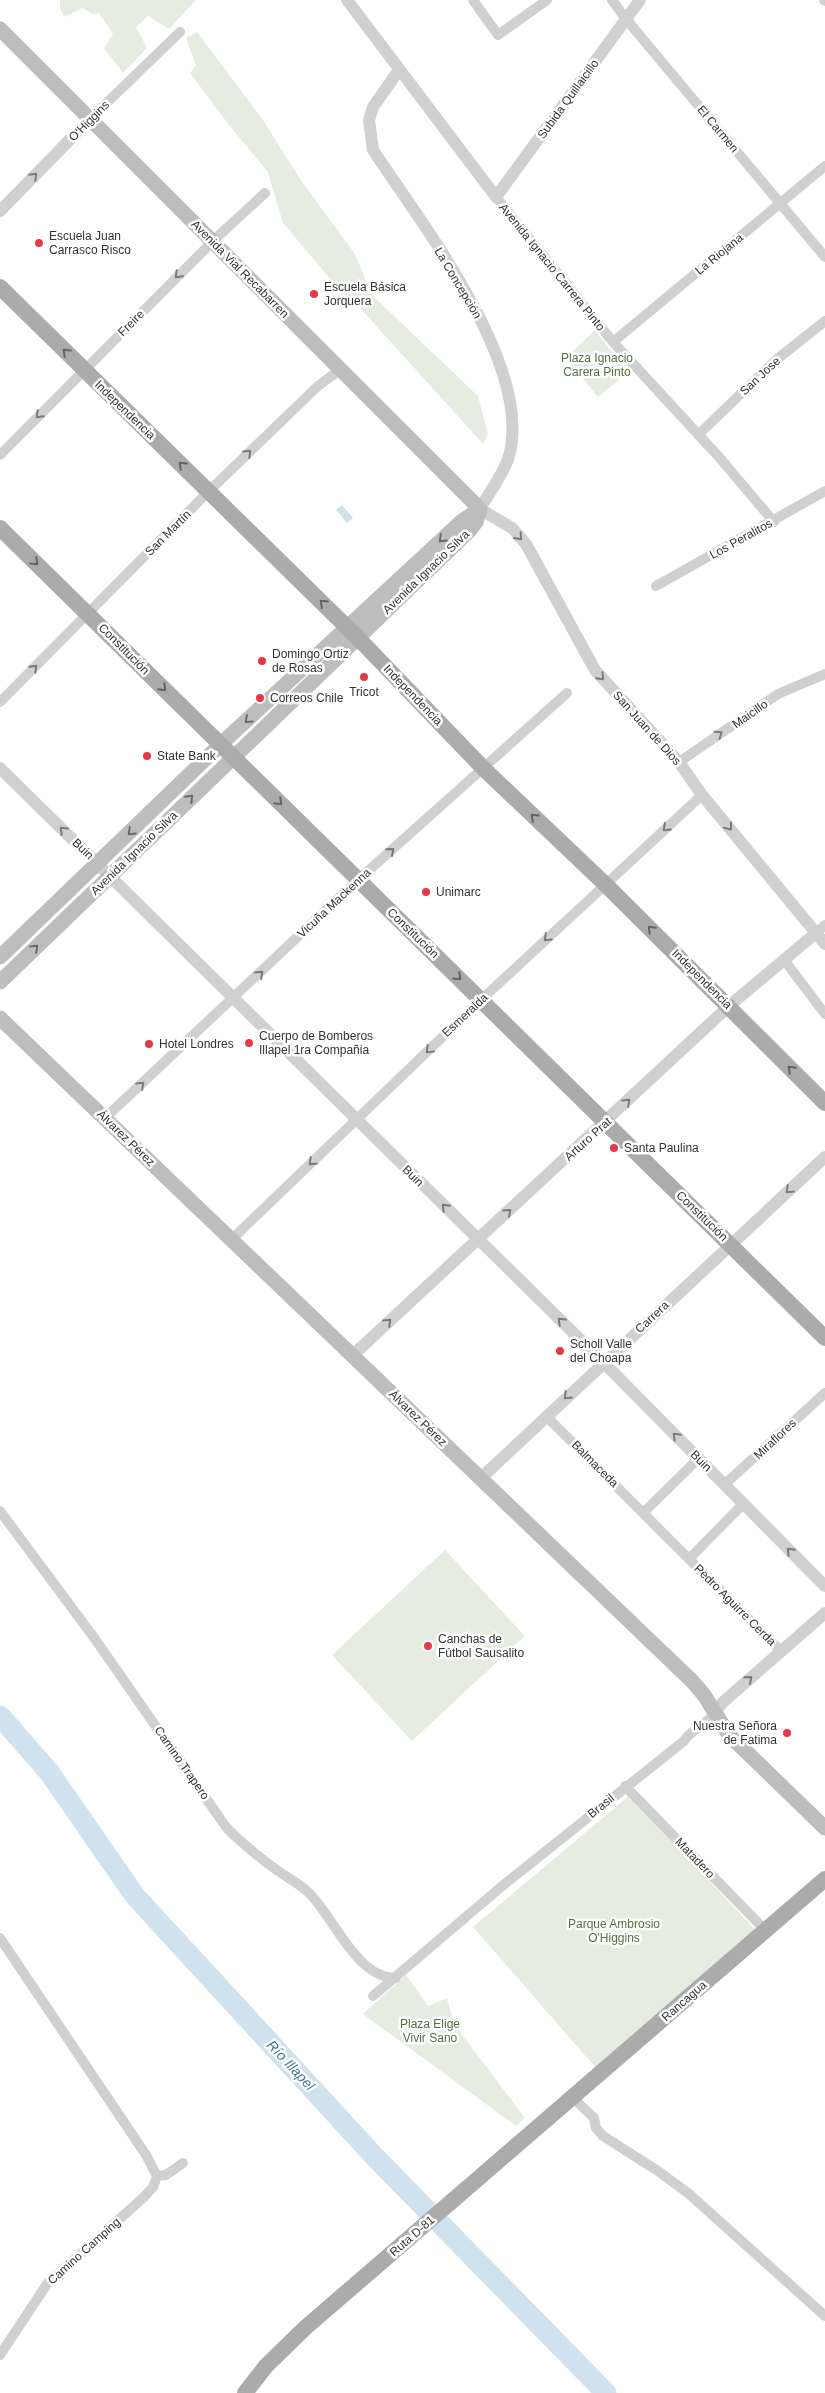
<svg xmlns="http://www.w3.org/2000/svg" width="825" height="2393" font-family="Arial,sans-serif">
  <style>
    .green { fill: #e6ecdf }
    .water { fill: #cfe2ee }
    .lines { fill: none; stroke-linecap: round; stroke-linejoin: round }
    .river { stroke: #cfe2ee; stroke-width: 21 }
    .minor { stroke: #d0d0d0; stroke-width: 10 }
    .tertiary { stroke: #d0d0d0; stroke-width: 12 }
    .secondary { stroke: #bdbdbd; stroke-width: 15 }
    .primary { stroke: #ababab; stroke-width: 16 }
    .oneway { stroke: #7a7a7a }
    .oneway2 { stroke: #636363 }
    .oneway3 { stroke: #6a6a6a }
    .poi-dot { fill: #e63946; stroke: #fff; stroke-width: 2 }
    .labels { text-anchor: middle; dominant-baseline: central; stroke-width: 5; stroke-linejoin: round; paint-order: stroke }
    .street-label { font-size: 12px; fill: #333; stroke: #fff }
    .poi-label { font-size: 12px; fill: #333; stroke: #fff; text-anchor: start }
    .park-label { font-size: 12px; fill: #56703f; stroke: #fff }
    .water-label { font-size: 14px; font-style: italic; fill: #3f7597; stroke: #fff }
  </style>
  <rect width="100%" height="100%" fill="#fff"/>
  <!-- green -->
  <path class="green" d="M60,0H196L169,29L148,16L136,27L147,48L123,73L104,48L113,34L99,13L92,14L83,8L64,17L60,8Z
    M197,32L263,120L302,182L355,254L372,295L478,396L488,434L483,444L359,307L338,288L283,223L268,172L229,125L190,73L196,65L186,38Z
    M595,330L628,372L598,397L566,358Z
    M445,1550L525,1636L412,1741L332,1655Z
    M630,1795L758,1933L596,2068L473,1927Z
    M406,1975L428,2006L447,1998L454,2024L525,2118L516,2126L363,2014Z"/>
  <!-- water -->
  <path class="water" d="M342,505L353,518L347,523L336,510Z"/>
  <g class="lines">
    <!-- river -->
    <path class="river" d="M0,1716L49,1772L135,1896L374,2156L606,2393"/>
    <!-- minor -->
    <path class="minor" d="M473,0L498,35L547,0
      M612,0L626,19L825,257
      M824,0L825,1
      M90,119L180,32
      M496,197L613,342L719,457L774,522
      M613,342L825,166
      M698,435L776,360L825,321
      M0,455L213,241L265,193
      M656,586L825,491
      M0,702L209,491L318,386L341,369
      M679,762L778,694L825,674
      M816,933L825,925
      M785,961L825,1014
      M105,1118L358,880L567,693
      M231,1240L481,1000L702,795
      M546,1416L781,1651
      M724,1485L825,1393
      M0,1511L95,1639L226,1827C242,1844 259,1857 278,1871C288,1878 300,1884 309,1893C334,1917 356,1978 396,1978
      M643,1513L698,1459
      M689,1559L743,1504
      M625,1786L765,1930
      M0,1938L146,2155L157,2176
      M373,1996L501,1887L684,1741C689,1731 706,1725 714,1714
      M573,2098L594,2118L596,2128L603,2136L658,2171L688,2193L825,2316
      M0,2355L47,2284L144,2197L153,2187L157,2176L166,2175L183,2163"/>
    <!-- tertiary -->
    <path class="tertiary" d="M347,0L496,197L640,0
      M399,70L373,107L369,120L373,150C421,223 534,366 509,456C505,472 488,494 480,509L512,528L526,544L595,670L679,762L702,795L825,944
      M0,211L90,119
      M0,768L596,1355L825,1586
      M353,1355L729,1006L816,933
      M481,1478L825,1157
      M714,1714L722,1703L825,1613"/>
    <!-- secondary -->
    <path class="secondary" d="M0,29L480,509
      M0,957L221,744L462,521L480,509
      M0,982L470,530L476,522L480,509
      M0,1018L692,1681L704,1695L729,1735L825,1828"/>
    <!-- primary -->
    <path class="primary" d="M0,287L358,638L484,769L605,884L825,1103
      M0,528L825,1338
      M245,2393L266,2366L305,2328L825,1879"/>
  </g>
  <!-- one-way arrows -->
  <defs><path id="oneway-chevron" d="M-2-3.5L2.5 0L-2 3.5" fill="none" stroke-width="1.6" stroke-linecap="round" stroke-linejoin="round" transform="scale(1.25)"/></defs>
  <g class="oneway">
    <use href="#oneway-chevron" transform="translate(34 176) rotate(-45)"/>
    <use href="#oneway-chevron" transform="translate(178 275) rotate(135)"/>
    <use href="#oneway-chevron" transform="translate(39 415) rotate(135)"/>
    <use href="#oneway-chevron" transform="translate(248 453) rotate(-44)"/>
    <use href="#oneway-chevron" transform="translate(519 537) rotate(48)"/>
    <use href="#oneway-chevron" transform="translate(34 668) rotate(-45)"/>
    <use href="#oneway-chevron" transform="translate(601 677) rotate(47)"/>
    <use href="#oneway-chevron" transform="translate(719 734) rotate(-35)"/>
    <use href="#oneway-chevron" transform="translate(729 827) rotate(51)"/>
    <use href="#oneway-chevron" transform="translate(666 828) rotate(137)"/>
    <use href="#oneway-chevron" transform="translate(63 830) rotate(-136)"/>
    <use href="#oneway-chevron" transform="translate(391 851) rotate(-41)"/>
    <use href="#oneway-chevron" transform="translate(547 938) rotate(137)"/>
    <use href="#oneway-chevron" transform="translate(260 974) rotate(-43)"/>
    <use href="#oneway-chevron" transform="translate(429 1050) rotate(136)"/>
    <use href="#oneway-chevron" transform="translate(141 1085) rotate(-43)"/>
    <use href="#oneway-chevron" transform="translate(627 1102) rotate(-43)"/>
    <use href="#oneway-chevron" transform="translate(312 1162) rotate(136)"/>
    <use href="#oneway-chevron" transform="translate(789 1190) rotate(137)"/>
    <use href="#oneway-chevron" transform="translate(445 1207) rotate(-135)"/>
    <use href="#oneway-chevron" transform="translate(508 1212) rotate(-42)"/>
    <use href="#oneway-chevron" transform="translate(561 1321) rotate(-136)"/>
    <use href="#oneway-chevron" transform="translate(388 1322) rotate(-43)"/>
    <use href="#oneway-chevron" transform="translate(567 1396) rotate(136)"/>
    <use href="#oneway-chevron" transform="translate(676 1436) rotate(-135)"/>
    <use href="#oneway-chevron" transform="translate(790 1551) rotate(-135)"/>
    <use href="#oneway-chevron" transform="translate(749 1679) rotate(-41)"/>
  </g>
  <g class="oneway2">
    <use href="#oneway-chevron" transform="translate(66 352) rotate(-136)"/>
    <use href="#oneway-chevron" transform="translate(182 465) rotate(-136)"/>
    <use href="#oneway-chevron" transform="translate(35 562) rotate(44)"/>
    <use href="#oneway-chevron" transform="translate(323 603) rotate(-136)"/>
    <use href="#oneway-chevron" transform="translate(163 688) rotate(45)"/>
    <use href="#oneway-chevron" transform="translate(279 802) rotate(45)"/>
    <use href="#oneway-chevron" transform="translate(534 817) rotate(-136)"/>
    <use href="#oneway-chevron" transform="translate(651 929) rotate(-135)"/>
    <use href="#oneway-chevron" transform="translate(458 977) rotate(44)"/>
    <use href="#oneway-chevron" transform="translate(791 1069) rotate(-135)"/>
  </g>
  <g class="oneway3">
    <use href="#oneway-chevron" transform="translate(442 539) rotate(137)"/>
    <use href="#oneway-chevron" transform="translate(248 720) rotate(138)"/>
    <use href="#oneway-chevron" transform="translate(190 798) rotate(-45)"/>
    <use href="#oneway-chevron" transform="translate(131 832) rotate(136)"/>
    <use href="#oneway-chevron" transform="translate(35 948) rotate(-44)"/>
  </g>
  <!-- markers -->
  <g class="poi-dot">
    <circle cx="39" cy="243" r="5"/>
    <circle cx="314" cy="294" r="5"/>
    <circle cx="262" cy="661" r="5"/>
    <circle cx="364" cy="677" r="5"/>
    <circle cx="260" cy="698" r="5"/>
    <circle cx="147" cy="756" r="5"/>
    <circle cx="426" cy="892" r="5"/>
    <circle cx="249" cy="1043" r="5"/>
    <circle cx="149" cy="1044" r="5"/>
    <circle cx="614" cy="1148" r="5"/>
    <circle cx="560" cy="1351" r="5"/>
    <circle cx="428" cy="1646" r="5"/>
    <circle cx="787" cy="1733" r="5"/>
  </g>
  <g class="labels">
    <!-- street labels -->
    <g class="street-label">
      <text transform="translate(568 99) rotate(-54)">Subida Quillaicillo</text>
      <text transform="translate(89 121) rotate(-45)">O'Higgins</text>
      <text transform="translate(718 129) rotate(50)">El Carmen</text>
      <text transform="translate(719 254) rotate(-39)">La Riojana</text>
      <text transform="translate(552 267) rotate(51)">Avenida Ignacio Carrera Pinto</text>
      <text transform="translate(240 269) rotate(45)">Avenida Vial Recabarren</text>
      <text transform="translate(458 283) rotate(59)">La Concepción</text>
      <text transform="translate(131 323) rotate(-45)">Freire</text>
      <text transform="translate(760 376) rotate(-43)">San Jose</text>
      <text transform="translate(125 410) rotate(44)">Independencia</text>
      <text transform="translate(168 533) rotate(-45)">San Martín</text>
      <text transform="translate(741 539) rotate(-29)">Los Peralitos</text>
      <text transform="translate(426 572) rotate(-44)">Avenida Ignacio Silva</text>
      <text transform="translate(124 649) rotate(45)">Constitución</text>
      <text transform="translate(413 695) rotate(46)">Independencia</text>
      <text transform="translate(750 714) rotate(-35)">Maicillo</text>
      <text transform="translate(647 728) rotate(48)">San Juan de Dios</text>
      <text transform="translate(83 849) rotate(44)">Buin</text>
      <text transform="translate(134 853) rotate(-44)">Avenida Ignacio Silva</text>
      <text transform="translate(334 903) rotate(-43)">Vicuña Mackenna</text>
      <text transform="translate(413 933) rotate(44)">Constitución</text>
      <text transform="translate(702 979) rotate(45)">Independencia</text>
      <text transform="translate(465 1015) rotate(-43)">Esmeralda</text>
      <text transform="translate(126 1138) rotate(44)">Álvarez Pérez</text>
      <text transform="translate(588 1139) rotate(-42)">Arturo Prat</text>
      <text transform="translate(413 1176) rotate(45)">Buin</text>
      <text transform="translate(702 1216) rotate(44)">Constitución</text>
      <text transform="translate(652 1317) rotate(-43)">Carrera</text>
      <text transform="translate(418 1418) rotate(44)">Álvarez Pérez</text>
      <text transform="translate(775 1439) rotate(-43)">Miraflores</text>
      <text transform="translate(701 1461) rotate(45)">Buin</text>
      <text transform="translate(595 1464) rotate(45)">Balmaceda</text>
      <text transform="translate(735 1605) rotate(45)">Pedro Aguirre Cerda</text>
      <text transform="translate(182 1763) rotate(55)">Camino Trapero</text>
      <text transform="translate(601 1806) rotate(-39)">Brasil</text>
      <text transform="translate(695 1858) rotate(46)">Matadero</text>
      <text transform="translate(684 2001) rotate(-41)">Rancagua</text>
      <text transform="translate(412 2236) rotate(-41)">Ruta D-81</text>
      <text transform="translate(84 2251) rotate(-42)">Camino Camping</text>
    </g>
    <!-- poi labels -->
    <g class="poi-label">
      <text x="49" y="236">Escuela Juan<tspan x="49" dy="14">Carrasco Risco</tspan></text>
      <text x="324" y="287">Escuela Básica<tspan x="324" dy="14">Jorquera</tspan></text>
      <text x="272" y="654">Domingo Ortiz<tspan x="272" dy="14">de Rosas</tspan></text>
      <text x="364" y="692" text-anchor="middle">Tricot</text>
      <text x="270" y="698">Correos Chile</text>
      <text x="157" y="756">State Bank</text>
      <text x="436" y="892">Unimarc</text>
      <text x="259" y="1036">Cuerpo de Bomberos<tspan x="259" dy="14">Illapel 1ra Compañia</tspan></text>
      <text x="159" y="1044">Hotel Londres</text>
      <text x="624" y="1148">Santa Paulina</text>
      <text x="570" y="1344">Scholl Valle<tspan x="570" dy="14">del Choapa</tspan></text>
      <text x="438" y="1639">Canchas de<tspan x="438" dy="14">Fútbol Sausalito</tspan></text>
      <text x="777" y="1726" text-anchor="end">Nuestra Señora<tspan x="777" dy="14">de Fatima</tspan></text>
    </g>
    <!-- park labels -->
    <g class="park-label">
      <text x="597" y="358">Plaza Ignacio<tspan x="597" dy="14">Carera Pinto</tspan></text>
      <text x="614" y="1924">Parque Ambrosio<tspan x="614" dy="14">O'Higgins</tspan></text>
      <text x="430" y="2024">Plaza Elige<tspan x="430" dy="14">Vivir Sano</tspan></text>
    </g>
    <!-- water labels -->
    <g class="water-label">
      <text transform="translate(291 2065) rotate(47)">Río Illapel</text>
    </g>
  </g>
</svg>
